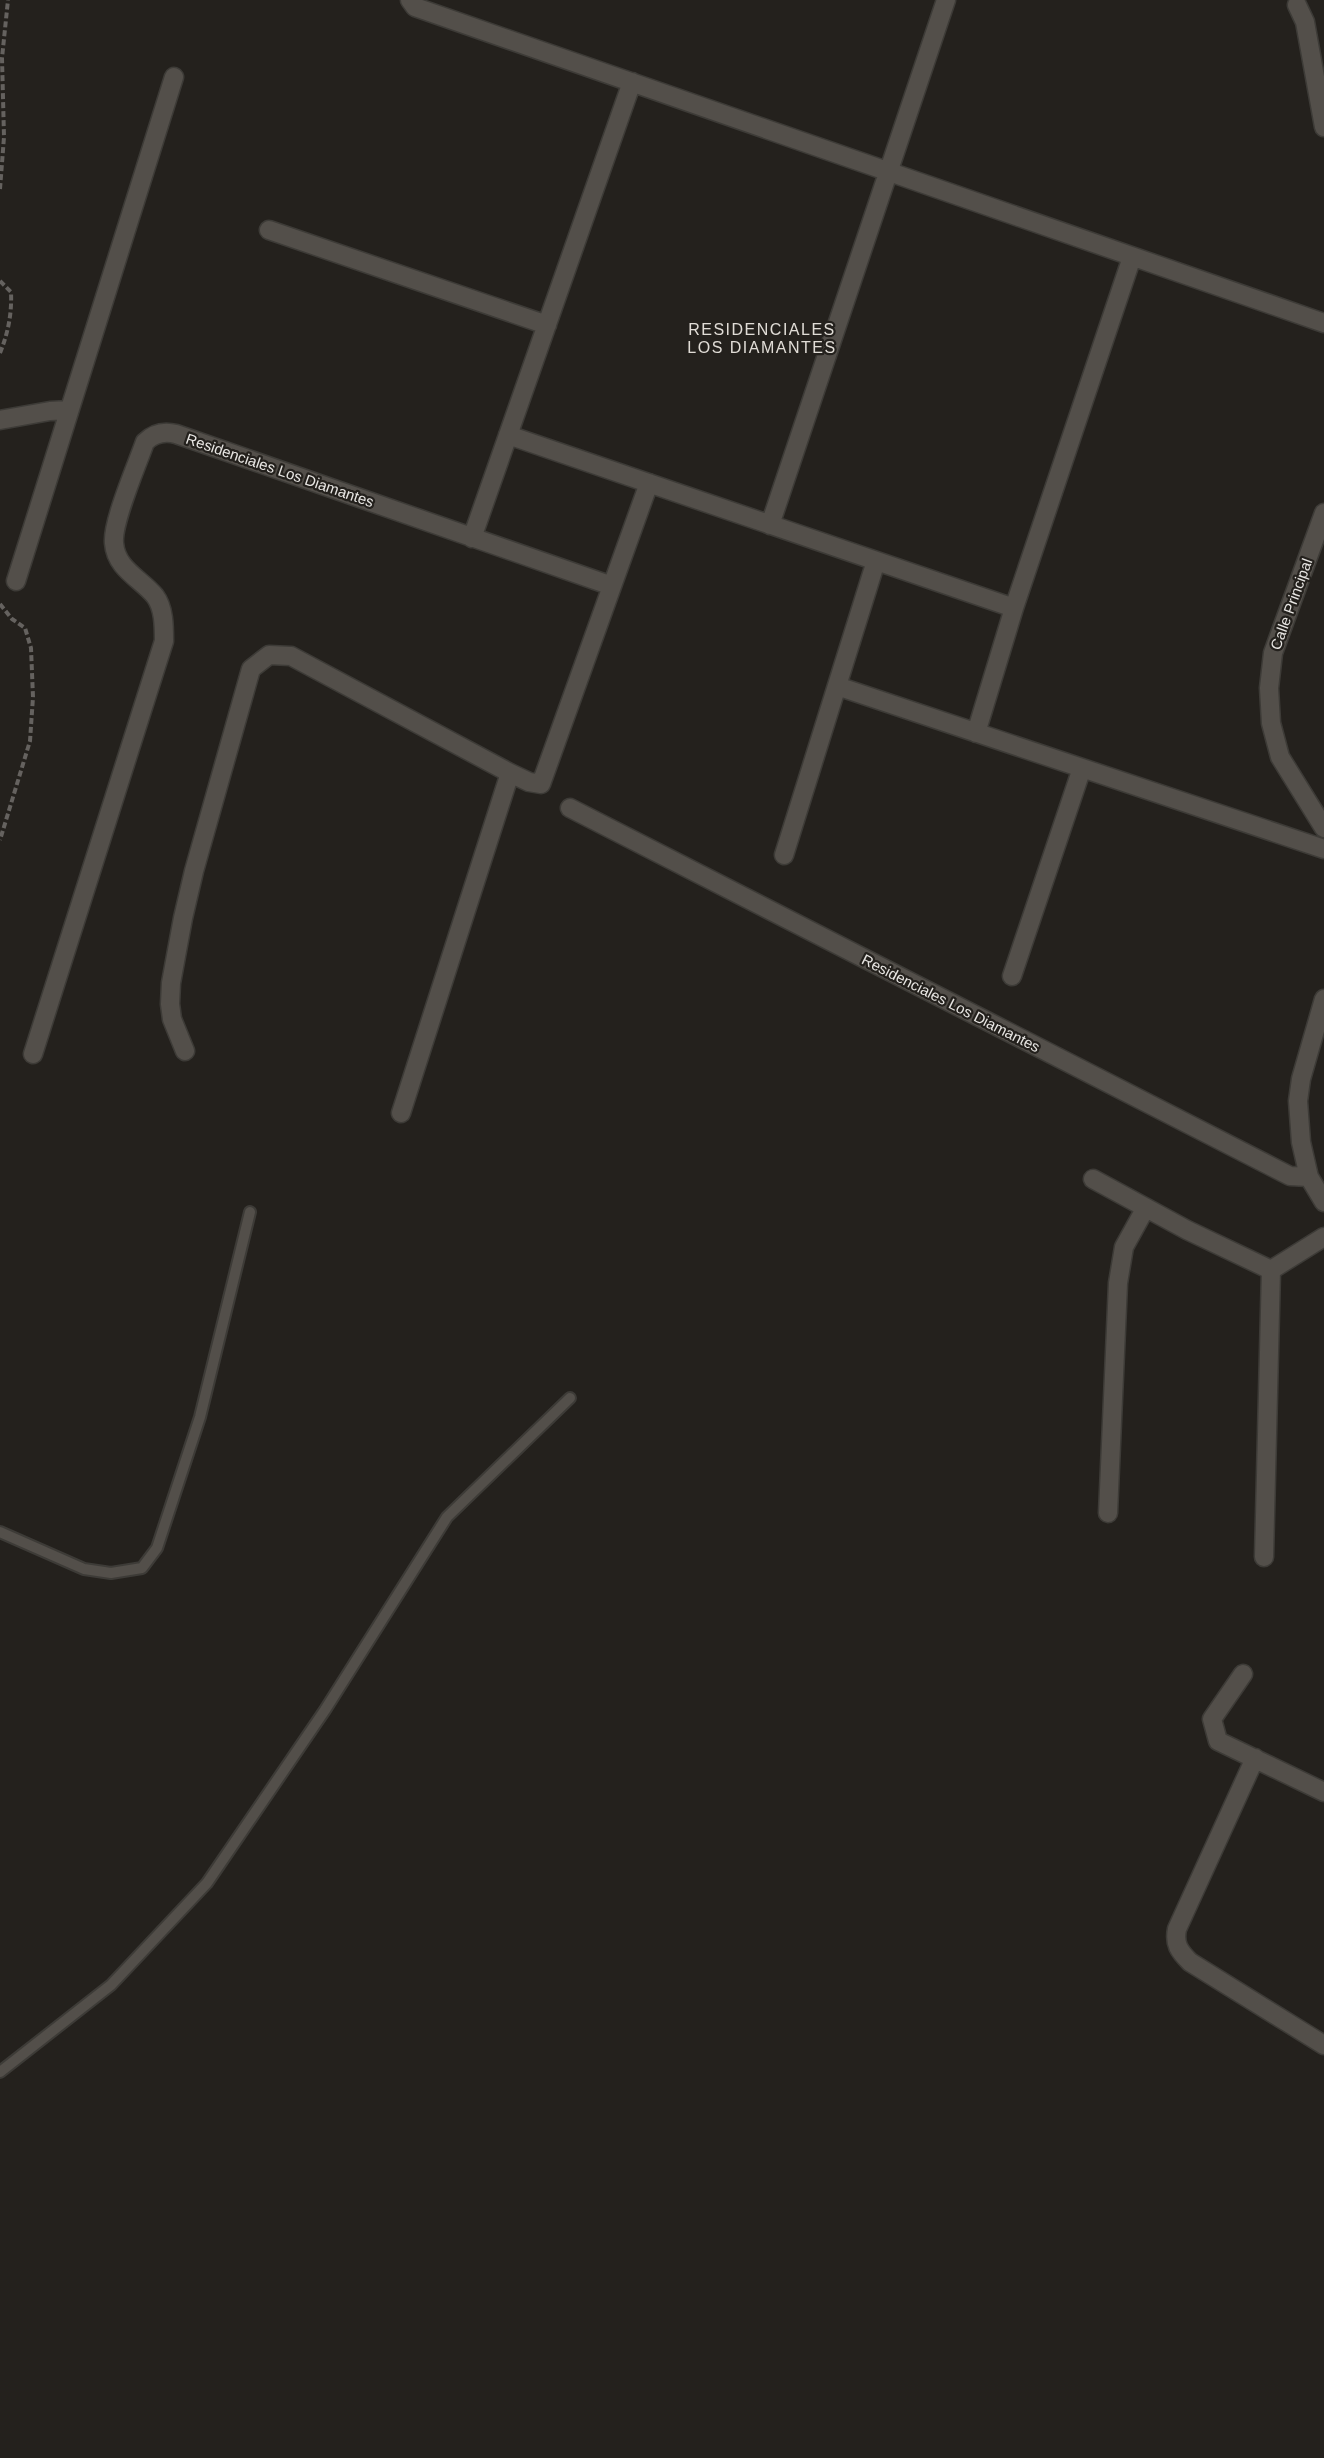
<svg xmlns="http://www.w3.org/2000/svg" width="1324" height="2458" font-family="Arial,sans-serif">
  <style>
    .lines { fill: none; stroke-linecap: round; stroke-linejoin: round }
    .service-casing { stroke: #3d3b37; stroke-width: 14 }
    .minor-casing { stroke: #3d3b37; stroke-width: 21 }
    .path { stroke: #65625f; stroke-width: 4; stroke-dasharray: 6 3; stroke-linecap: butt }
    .service { stroke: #534f4a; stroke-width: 10 }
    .minor { stroke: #534f4a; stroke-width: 18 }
    .labels { text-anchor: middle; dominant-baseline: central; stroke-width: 4.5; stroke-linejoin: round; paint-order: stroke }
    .street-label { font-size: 15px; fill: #e8e6e3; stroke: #24211d }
    .neighbourhood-label { font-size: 16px; letter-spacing: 1.5px; fill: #e0dcd6; stroke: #24211d }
  </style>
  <rect width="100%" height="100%" fill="#24211d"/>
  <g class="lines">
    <defs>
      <path id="service" d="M0,1532L84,1569L111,1573L142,1568L157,1548L200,1417L250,1212
        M0,2072L111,1985L207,1883L325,1710L447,1517L570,1398"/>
      <path id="minor" d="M410,0L415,7L1324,323
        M1297,5L1305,22L1324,127
        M269,230L547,325
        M0,420L50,411L69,410
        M508,435L1014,608
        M1324,513L1273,653L1269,688L1271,723L1280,757L1324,828
        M770,525L946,0
        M472,538L632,82
        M16,581L174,77
        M837,686L1324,849
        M976,733L1014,608L1132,257
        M570,808L1290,1176L1309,1177
        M784,855L876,561
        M1012,976L1082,768
        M1324,999L1301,1079L1298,1101L1301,1142L1309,1177L1324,1202
        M185,1051L172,1019L170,1004L171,983L183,918L194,871L251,669L269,655L291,656L510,773L529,782L541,784L649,483
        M33,1054L164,641C164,626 164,608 155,596C140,578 116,569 114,543C112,522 137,465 145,442C154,433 164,431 176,434L612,586
        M401,1113L510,773
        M1093,1179L1187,1230L1271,1270
        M1108,1513L1118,1283L1124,1247L1145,1209
        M1264,1557L1271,1270L1324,1237
        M1243,1674L1212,1719L1218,1741L1324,1792
        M1255,1758L1177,1929C1174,1944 1179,1951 1190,1962L1324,2045"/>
    </defs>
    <!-- service casing -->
    <use href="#service" class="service-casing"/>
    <!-- minor casing -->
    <use href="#minor" class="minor-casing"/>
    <!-- path -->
    <path class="path" d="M0,189L4,137L2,58L8,0
      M0,281L11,292C12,314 8,333 0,353
      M0,604L12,619L25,628L31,648L33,697L30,741L0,840"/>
    <!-- service -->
    <use href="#service" class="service"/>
    <!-- minor -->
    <use href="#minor" class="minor"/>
  </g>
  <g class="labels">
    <!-- street labels -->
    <g class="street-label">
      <text transform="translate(280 470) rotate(19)">Residenciales Los Diamantes</text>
      <text transform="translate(1291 604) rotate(-70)">Calle Principal</text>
      <text transform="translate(951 1003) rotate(27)">Residenciales Los Diamantes</text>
    </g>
    <!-- neighbourhood labels -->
    <g class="neighbourhood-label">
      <text x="762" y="329">RESIDENCIALES<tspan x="762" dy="18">LOS DIAMANTES</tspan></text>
    </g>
  </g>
</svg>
